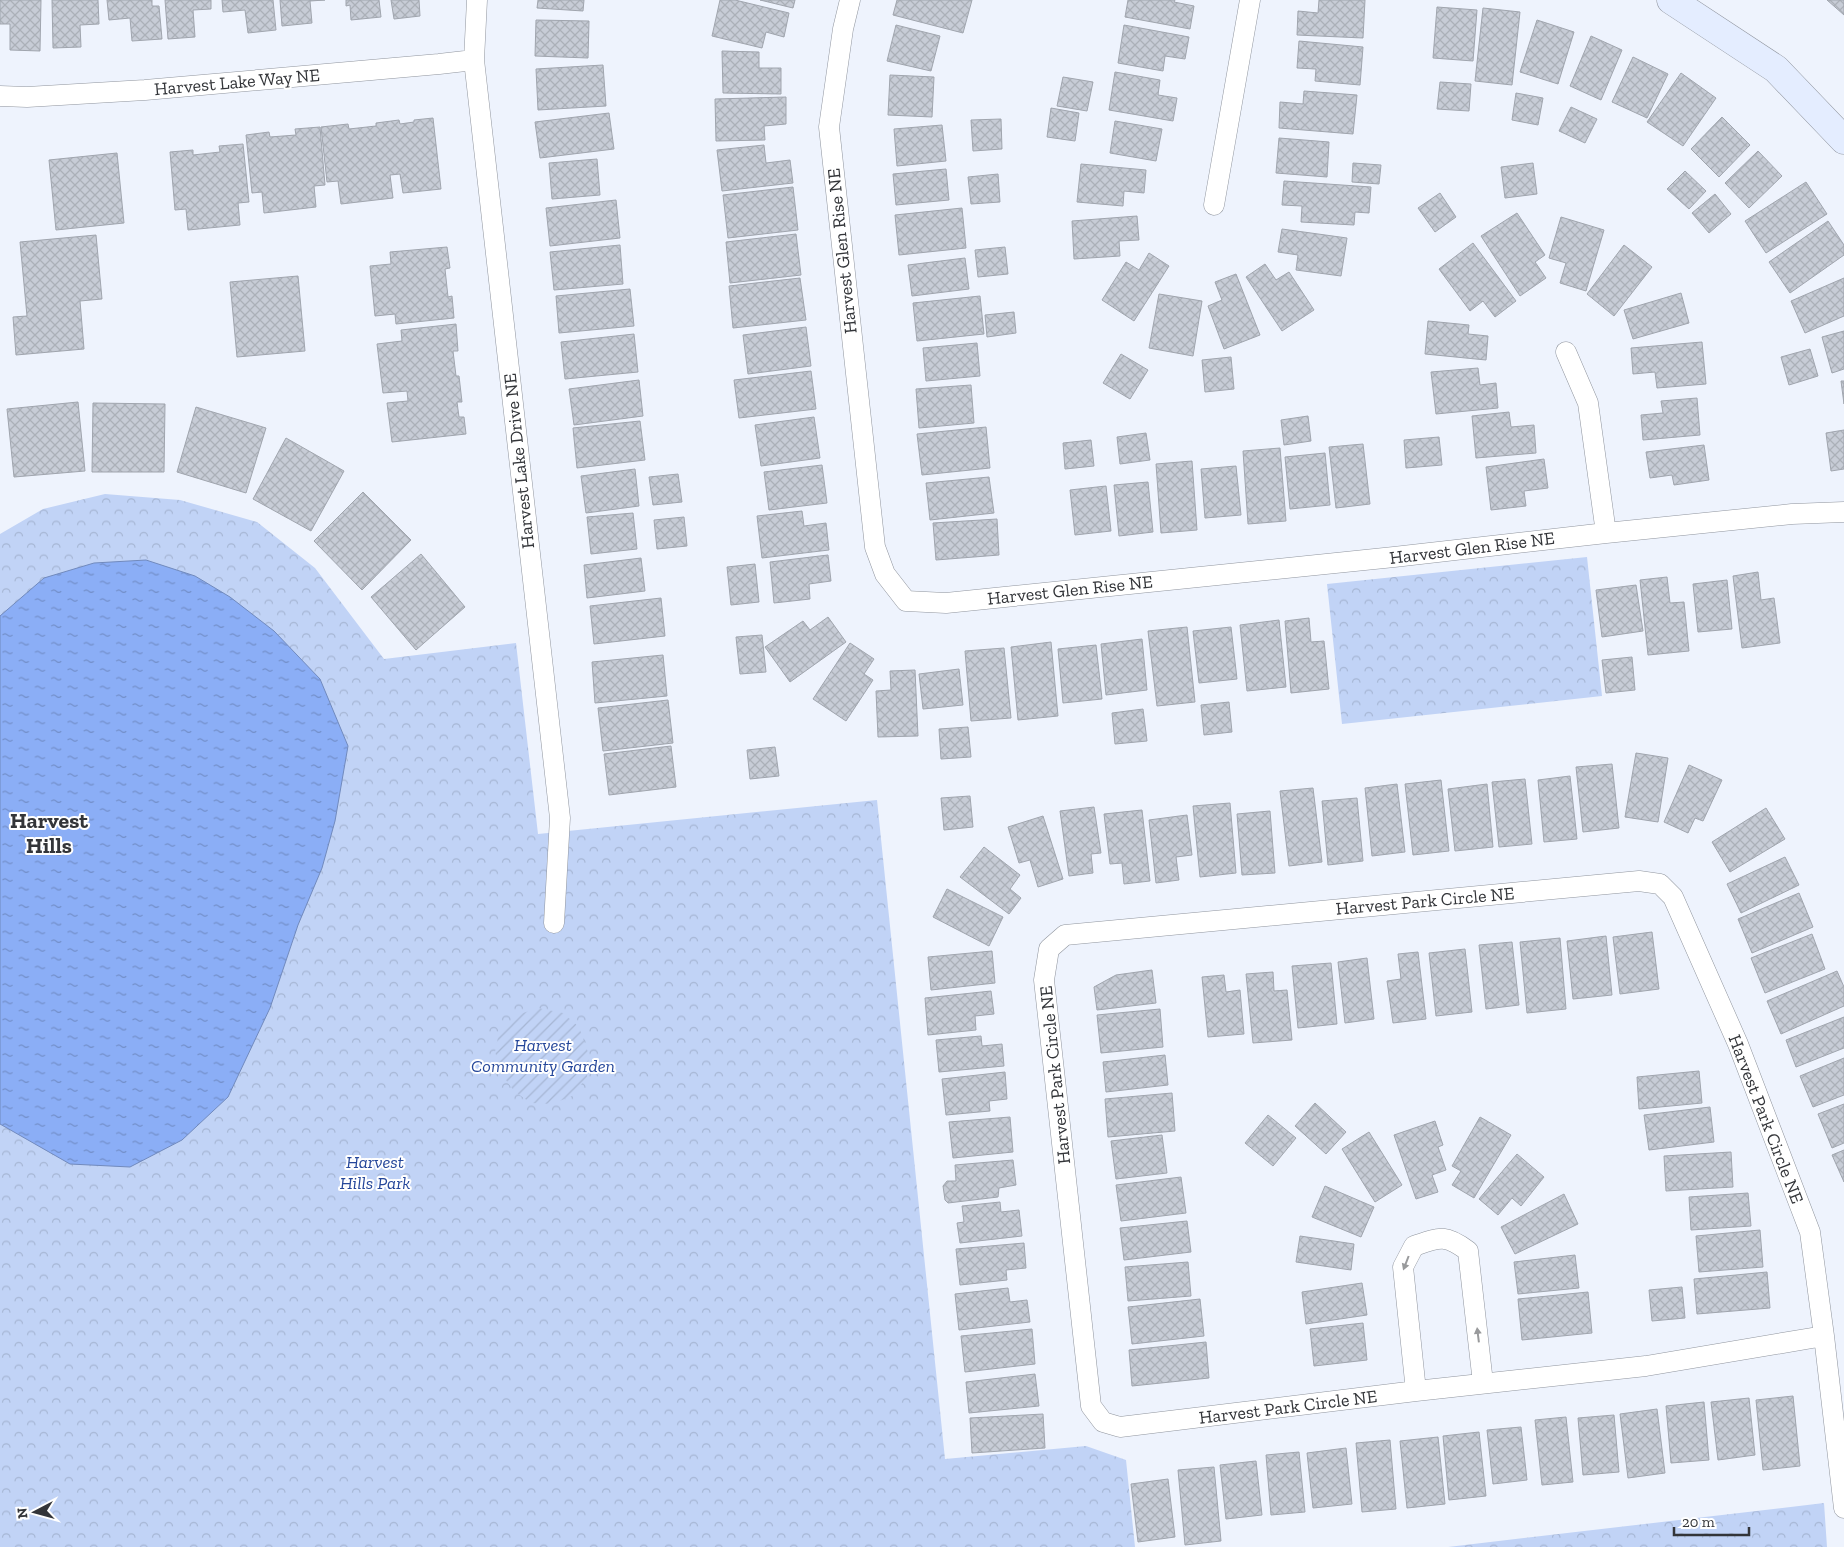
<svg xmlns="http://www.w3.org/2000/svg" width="1844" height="1547" font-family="'Zilla Slab',serif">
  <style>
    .forest { fill: url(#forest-crowns) }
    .garden { fill: url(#garden-furrows) }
    .water { fill: url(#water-ripples); stroke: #718abd }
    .building { fill: url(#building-cross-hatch); stroke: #a0a5ae }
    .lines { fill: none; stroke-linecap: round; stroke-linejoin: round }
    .street-casing { stroke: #90959e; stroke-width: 21 }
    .secondary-casing { stroke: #90959e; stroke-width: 29 }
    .street { stroke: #fff; stroke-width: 20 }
    .secondary { stroke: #e4edff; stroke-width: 28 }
    .oneway { fill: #999a9c }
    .labels { text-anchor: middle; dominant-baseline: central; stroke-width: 4; stroke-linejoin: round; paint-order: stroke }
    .street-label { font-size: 18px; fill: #333539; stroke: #fff }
    .park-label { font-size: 18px; font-style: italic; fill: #25479a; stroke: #fff }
    .district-label { font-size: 22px; font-weight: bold; fill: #333539; stroke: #fff }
  </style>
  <defs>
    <pattern id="forest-crowns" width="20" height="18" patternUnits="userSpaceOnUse" patternTransform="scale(1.25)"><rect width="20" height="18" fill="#c1d3f6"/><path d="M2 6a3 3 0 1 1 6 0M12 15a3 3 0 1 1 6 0" fill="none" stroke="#a6b6d4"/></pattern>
    <pattern id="garden-furrows" width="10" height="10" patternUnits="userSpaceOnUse" patternTransform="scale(1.25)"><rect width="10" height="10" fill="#c1d3f6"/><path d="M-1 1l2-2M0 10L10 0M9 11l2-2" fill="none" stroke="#a6b6d4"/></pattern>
    <pattern id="water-ripples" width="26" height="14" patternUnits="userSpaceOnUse" patternTransform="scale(1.25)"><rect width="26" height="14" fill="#8baef6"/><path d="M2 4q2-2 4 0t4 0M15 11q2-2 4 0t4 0" fill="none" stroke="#728ec8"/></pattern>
    <pattern id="building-cross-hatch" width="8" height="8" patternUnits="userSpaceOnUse" patternTransform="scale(1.25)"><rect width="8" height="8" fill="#c7ccd6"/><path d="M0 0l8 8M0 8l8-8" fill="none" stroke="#abb0b8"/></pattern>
  </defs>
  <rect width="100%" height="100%" fill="#eef3fd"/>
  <!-- forest -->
  <path class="forest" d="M105,494L180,500L257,522L315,568L384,659L516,643L538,834L877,800L945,1459L1086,1446L1126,1460L1135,1547H0V534L43,509Z
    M1587,557L1602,696L1342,724L1327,584Z
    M1824,1503L1827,1547H1448Z"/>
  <!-- garden -->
  <path class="garden" d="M538,1008L563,1013L579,1027L589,1055L587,1077L572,1096L552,1104L531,1103L514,1091L503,1076L495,1052L499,1032L517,1015Z"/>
  <!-- water -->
  <path class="water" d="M146,560L195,576L230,597L274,631L320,679L348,746L335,821L322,868L298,925L270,1008L228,1097L182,1140L130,1167L70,1164L0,1124V616L44,578L94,563Z"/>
  <!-- building -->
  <path class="building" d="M0,0H41L40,51L10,50V24H0Z
    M52,0H98L99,24L80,25L81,47L53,48Z
    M107,0H152V6H159L162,39L132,41L130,18L109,20Z
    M165,0H211V9L193,10L195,37L168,39Z
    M222,0H273L276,30L248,33L245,10L223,12Z
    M280,0H325L310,1L312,23L282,26Z
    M346,0H379L381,17L351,20L350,5L346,6Z
    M391,0H419L420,16L394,19Z
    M538,0H584L583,11L537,8Z
    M720,0H735L789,13L784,37L766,32L762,48L712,36Z
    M760,0H795L793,8Z
    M897,0H972L963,33L893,15Z
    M1128,0H1175L1174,2L1194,6L1190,29L1125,17Z
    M1319,0H1365L1363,38L1297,35L1298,11L1318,13Z
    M1827,0H1844V15Z
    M1437,7L1477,10L1473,61L1433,58Z
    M1483,8L1520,12L1512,85L1475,81Z
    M536,20L589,21L588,58L535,56Z
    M1537,20L1574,32L1558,84L1520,72Z
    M896,25L940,36L931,71L887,61Z
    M1124,25L1189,37L1185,59L1165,56L1163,71L1118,63Z
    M1591,36L1622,50L1601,100L1570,86Z
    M1299,41L1363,47L1360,85L1315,81L1316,69L1297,68Z
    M722,51L759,52V68H781V94L723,93Z
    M1633,57L1668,74L1647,118L1612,102Z
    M603,65L606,106L538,110L536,69Z
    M1115,72L1160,80L1158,95L1177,98L1173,121L1109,110Z
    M1681,73L1716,98L1683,146L1647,122Z
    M890,75L934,77L932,117L888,115Z
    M1063,77L1093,82L1087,111L1057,106Z
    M1440,82L1471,84L1469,111L1437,109Z
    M1304,91L1357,95L1353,134L1279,128L1280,102L1303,104Z
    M1516,93L1543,98L1538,125L1512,120Z
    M786,97V124L764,126L765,140L716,141L715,99Z
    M1571,107L1597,119L1585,143L1559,131Z
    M1051,108L1079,113L1075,141L1047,137Z
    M609,113L614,149L540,158L535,122Z
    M1722,117L1750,145L1719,177L1691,149Z
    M433,118L441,189L403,193L400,174L390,175L393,198L341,204L338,181L327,182L321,127L348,124L349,129L376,126V123L399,120L400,124L414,122V120Z
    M1001,119L1002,149L973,151L971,120Z
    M1115,121L1162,129L1156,161L1110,153Z
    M942,125L946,161L897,166L894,129Z
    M320,127L325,185L314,186L316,207L264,213L262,192L252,193L246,135L269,132L270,137L296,135L295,129Z
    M1279,138L1329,142L1327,177L1276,173Z
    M243,144L249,202L238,203L240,225L188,230L186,209L175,210L170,152L193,150V155L220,152L219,146Z
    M764,145L766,163L790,160L793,183L722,191L717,150Z
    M1758,151L1782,176L1749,208L1725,183Z
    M117,153L124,223L56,230L49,160Z
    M597,159L600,195L552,199L549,163Z
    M1353,163L1381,165L1379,184L1352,182Z
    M1533,163L1537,194L1505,198L1501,167Z
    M1081,164L1146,170L1144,193L1124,191L1123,206L1077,202Z
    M946,169L949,200L896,205L893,174Z
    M1685,171L1706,191L1689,209L1667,189Z
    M998,174L1000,202L971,204L968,177Z
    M1284,181L1371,187L1369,213L1355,212L1354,225L1301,222L1302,206L1282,205Z
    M1806,182L1827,214L1766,253L1745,221Z
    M793,187L798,230L728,238L723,195Z
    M1440,193L1456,217L1435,232L1418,208Z
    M1715,194L1731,214L1709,233L1692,213Z
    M616,200L620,238L550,246L546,208Z
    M962,208L966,248L899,255L895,215Z
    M1517,213L1545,255L1535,262L1546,278L1520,296L1481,236Z
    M1137,216L1139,240L1119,241L1120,256L1074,259L1072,221Z
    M1561,217L1604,230L1586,291L1560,283L1566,263L1549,258Z
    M1828,221L1844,245V255L1790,293L1769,262Z
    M1282,229L1347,238L1341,276L1296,270L1298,255L1278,252Z
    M796,234L801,275L730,283L726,242Z
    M96,235L102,299L80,301L84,349L16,355L13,317L27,316L20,242Z
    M1473,243L1516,301L1495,317L1483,301L1470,311L1439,269Z
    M620,245L623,284L554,290L550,252Z
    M1624,245L1652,267L1614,316L1587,294Z
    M447,247L450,268L445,269L448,297L452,296L454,318L396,324L395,314L375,316L370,266L391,264L390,252Z
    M1005,247L1008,274L978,277L975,250Z
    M1149,253L1169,266L1134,321L1102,300L1126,262L1139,270Z
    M965,258L969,289L912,296L908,265Z
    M1265,264L1276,280L1289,272L1314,310L1282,331L1246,277Z
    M1236,274L1260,335L1224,349L1208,306L1222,300L1215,282Z
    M298,276L305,351L237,357L230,282Z
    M800,278L806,320L733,328L729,286Z
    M1844,278V316L1805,333L1791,301Z
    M630,289L634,326L559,333L556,296Z
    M1681,293L1689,323L1633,339L1624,310Z
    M1159,294L1202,301L1193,356L1149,348Z
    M980,296L984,334L917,341L913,303Z
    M1014,312L1016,333L987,337L985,315Z
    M1428,321L1469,325L1468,334L1488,336L1486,360L1425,354Z
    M456,324L458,351H453L456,376H459L462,402H457L459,417H464L466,434L392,442L387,403L408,401L407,391L383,393L377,344L402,341L401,330Z
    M806,327L811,366L748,374L743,335Z
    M1844,331V369L1832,373L1822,337Z
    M634,334L638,372L565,379L561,342Z
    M1702,342L1706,384L1657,388L1655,372L1633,374L1631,348Z
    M977,343L980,376L926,381L923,348Z
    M1810,349L1818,376L1789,385L1781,357Z
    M1121,354L1148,370L1130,399L1103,383Z
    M1231,357L1234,389L1205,392L1202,360Z
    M1478,368L1480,385L1496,383L1498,408L1436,414L1431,372Z
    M811,371L816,409L739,418L734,380Z
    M639,380L643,416L574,425L569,389Z
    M1841,381H1844V404Z
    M971,385L974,423L919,428L916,389Z
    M1697,398L1700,435L1643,440L1641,415L1663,413L1661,401Z
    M78,402L85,471L14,477L7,409Z
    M93,403L165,404L164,472H92Z
    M196,407L266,428L246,493L177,472Z
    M1509,412L1511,427L1534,425L1536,453L1476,458L1472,416Z
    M1308,416L1311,441L1284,445L1281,420Z
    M814,417L820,458L761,466L755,425Z
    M640,421L645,460L577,468L573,428Z
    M986,427L990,468L922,475L917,434Z
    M1844,430V469L1831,471L1826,433Z
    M1146,433L1150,460L1120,464L1117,437Z
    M1439,437L1442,465L1406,468L1404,440Z
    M286,438L344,471L311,531L253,499Z
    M1091,440L1094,466L1065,469L1063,443Z
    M1363,444L1370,504L1336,508L1329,447Z
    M1704,445L1709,480L1674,485L1672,475L1650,478L1646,452Z
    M1280,448L1286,521L1248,524L1243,451Z
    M1325,453L1330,505L1290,509L1285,457Z
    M1544,459L1548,488L1524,491L1526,506L1491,510L1486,467Z
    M1192,461L1197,530L1161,533L1156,464Z
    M822,465L827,503L769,510L764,472Z
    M1236,466L1241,515L1205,518L1201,469Z
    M635,469L639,506L586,513L581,476Z
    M678,474L682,502L653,505L649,477Z
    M989,477L994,513L930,520L926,483Z
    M1148,482L1153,532L1119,536L1114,485Z
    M1106,486L1111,531L1075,535L1070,490Z
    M363,492L411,540L362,590L314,541Z
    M802,511L804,526L826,523L829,550L762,558L757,516Z
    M633,513L637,549L591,554L587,517Z
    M684,517L687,546L657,549L654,520Z
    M997,519L999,555L936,560L933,523Z
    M421,554L465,607L416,650L371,597Z
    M828,555L831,581L809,584L810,599L774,603L770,562Z
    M641,558L645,591L587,598L584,565Z
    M755,564L759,602L731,605L727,567Z
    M1758,572L1761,600L1774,598L1780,643L1742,648L1733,576Z
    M1667,577L1670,603L1684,602L1689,651L1648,655L1640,580Z
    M1727,580L1732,629L1698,632L1693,584Z
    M1636,585L1643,631L1602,637L1596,590Z
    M661,598L665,636L594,644L590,606Z
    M828,617L846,642L790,682L765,647L803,621L810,630Z
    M1309,618L1311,642L1324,641L1329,689L1291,693L1285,621Z
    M1279,620L1286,687L1247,691L1240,625Z
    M1187,627L1195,702L1157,706L1148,631Z
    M1231,627L1237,679L1199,683L1193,631Z
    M762,635L766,672L740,674L736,637Z
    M1142,639L1147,690L1106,695L1101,644Z
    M1051,642L1058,716L1018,720L1011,647Z
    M850,643L874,659L864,674L873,680L846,721L813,699Z
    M1096,645L1102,699L1063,703L1058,649Z
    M1004,648L1011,718L971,721L965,651Z
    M663,655L667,696L595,703L592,662Z
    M1632,657L1635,690L1606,693L1602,660Z
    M959,669L963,705L923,709L919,674Z
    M915,670L918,736L878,737L876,691L891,690L890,671Z
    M668,700L673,743L603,751L598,708Z
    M1229,702L1232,732L1204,735L1201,705Z
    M1143,709L1147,741L1115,744L1112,713Z
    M968,727L971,757L941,759L939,729Z
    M671,746L676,787L609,795L604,754Z
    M775,747L779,776L750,779L747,750Z
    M1636,753L1668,758L1658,822L1625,817Z
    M1612,764L1619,828L1583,832L1576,767Z
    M1689,765L1722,780L1703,821L1695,818L1688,833L1664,822Z
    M1570,776L1577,839L1544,842L1538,780Z
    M1525,779L1532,844L1499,847L1492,782Z
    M1441,780L1449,851L1413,855L1405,784Z
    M1397,784L1405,852L1372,856L1365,788Z
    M1487,784L1493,847L1455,851L1448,789Z
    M1313,788L1322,862L1289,866L1280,791Z
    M970,796L973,827L944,830L941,798Z
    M1357,798L1363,861L1328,865L1322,801Z
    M1230,803L1236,873L1200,877L1193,806Z
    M1094,807L1101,853L1091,854L1093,873L1069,876L1060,811Z
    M1766,808L1785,839L1730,872L1712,842Z
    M1142,810L1150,881L1124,884L1122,863L1110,864L1104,814Z
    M1270,811L1275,873L1242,875L1237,814Z
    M1187,815L1192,855L1176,857L1179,880L1156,883L1149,820Z
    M1043,816L1063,879L1038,887L1030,860L1019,863L1008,827Z
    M984,847L1020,875L1010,889L1021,898L1009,914L960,877Z
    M1785,857L1799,885L1741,913L1727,884Z
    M947,889L1003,917L989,946L933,917Z
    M1799,893L1813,927L1752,953L1738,919Z
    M1652,932L1659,989L1620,994L1613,937Z
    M1812,934L1825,969L1765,993L1751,958Z
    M1606,936L1612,995L1573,999L1567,941Z
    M1560,938L1566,1009L1527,1013L1520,942Z
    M1512,942L1519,1005L1486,1009L1479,945Z
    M1465,949L1472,1012L1436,1016L1429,953Z
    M992,951L995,983L931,990L928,957Z
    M1418,952L1426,1019L1393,1023L1387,981L1401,979L1398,954Z
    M1367,958L1374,1019L1345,1023L1338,962Z
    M1331,963L1337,1024L1298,1028L1292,966Z
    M1152,970L1156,1003L1097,1010L1094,987L1116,975Z
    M1837,971L1844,987V1006L1781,1034L1767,1001Z
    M1273,972L1274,991L1287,990L1292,1040L1253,1043L1246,974Z
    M1224,975L1226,992L1240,990L1244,1034L1208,1037L1202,977Z
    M991,991L994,1014L975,1016L976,1030L928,1035L925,998Z
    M1160,1009L1163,1047L1101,1053L1097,1015Z
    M1844,1017V1048L1796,1067L1786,1040Z
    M981,1036L982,1046L1002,1044L1004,1066L939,1072L936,1040Z
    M1165,1055L1168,1085L1106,1092L1103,1062Z
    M1844,1058V1095L1813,1107L1800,1076Z
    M1699,1071L1702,1103L1639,1109L1637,1077Z
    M1005,1072L1007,1099L989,1101L990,1111L946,1115L942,1079Z
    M1172,1093L1175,1131L1108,1137L1105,1099Z
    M1315,1103L1346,1132L1326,1154L1295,1126Z
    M1844,1104V1143L1832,1148L1818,1114Z
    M1710,1107L1714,1142L1649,1150L1644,1115Z
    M1268,1115L1296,1138L1273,1166L1245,1143Z
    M1010,1117L1013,1152L953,1158L949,1122Z
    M1480,1117L1511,1135L1474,1198L1452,1185L1461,1171L1452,1166Z
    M1435,1121L1443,1145L1438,1147L1446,1170L1432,1175L1438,1192L1416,1199L1394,1135Z
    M1369,1132L1402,1185L1375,1202L1342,1149Z
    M1162,1135L1167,1173L1116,1179L1111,1141Z
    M1844,1150V1182L1832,1155Z
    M1731,1152L1733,1187L1666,1191L1664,1156Z
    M1517,1154L1544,1177L1521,1206L1512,1198L1498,1215L1479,1199Z
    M1013,1160L1016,1185L999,1188L998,1197L948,1203L945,1200L943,1186L947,1181H956L955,1165Z
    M1181,1177L1186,1213L1121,1221L1116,1185Z
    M1325,1186L1374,1207L1361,1237L1312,1217Z
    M1748,1193L1751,1226L1691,1230L1689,1197Z
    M1564,1194L1578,1224L1515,1254L1501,1227Z
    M1000,1202L1001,1212L1019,1210L1022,1236L960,1243L957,1223L964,1222L962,1206Z
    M1187,1221L1191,1252L1124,1260L1120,1228Z
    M1760,1230L1763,1267L1699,1272L1696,1236Z
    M1300,1236L1354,1244L1351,1270L1296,1262Z
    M1024,1243L1026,1268L1006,1270L1007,1280L960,1285L956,1249Z
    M1575,1255L1579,1288L1518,1294L1514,1262Z
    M1188,1262L1191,1296L1128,1301L1125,1267Z
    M1767,1272L1770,1308L1697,1314L1694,1279Z
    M1362,1283L1367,1315L1306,1324L1302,1292Z
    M1682,1287L1685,1318L1652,1321L1649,1290Z
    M1008,1288L1010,1302L1027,1300L1030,1322L959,1330L955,1294Z
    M1588,1292L1592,1333L1522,1340L1518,1299Z
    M1200,1299L1204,1336L1132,1344L1128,1307Z
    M1363,1323L1367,1360L1314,1366L1310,1329Z
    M1032,1329L1035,1364L965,1372L961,1336Z
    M1206,1342L1209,1378L1132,1386L1129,1350Z
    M1035,1374L1039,1406L969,1413L966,1382Z
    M1793,1396L1800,1466L1763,1470L1756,1400Z
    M1749,1398L1755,1455L1718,1460L1711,1402Z
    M1704,1402L1709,1460L1671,1463L1666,1406Z
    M1657,1409L1665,1473L1628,1478L1620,1414Z
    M1043,1414L1045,1448L972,1453L970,1418Z
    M1614,1415L1619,1472L1583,1475L1578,1418Z
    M1566,1417L1573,1482L1542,1485L1535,1420Z
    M1521,1427L1527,1480L1493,1484L1487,1430Z
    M1479,1432L1486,1496L1449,1500L1443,1436Z
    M1438,1437L1445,1504L1407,1508L1400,1441Z
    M1390,1440L1396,1509L1362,1512L1356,1443Z
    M1346,1448L1352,1504L1313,1508L1307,1453Z
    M1299,1452L1305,1512L1271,1515L1266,1455Z
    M1256,1461L1262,1515L1226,1519L1220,1465Z
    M1214,1467L1221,1541L1185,1545L1178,1470Z
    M1168,1479L1175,1537L1138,1542L1131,1484Z"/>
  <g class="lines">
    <defs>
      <path id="street" d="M477,0L474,60L560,818L554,923
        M850,0L843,29L829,127L875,547L885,574L906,601L946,603L1394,557L1606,533L1792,514L1844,512
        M0,96L27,97L145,90L439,64L474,60
        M1214,205L1250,0
        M1566,352L1588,403L1606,533
        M1824,1336L1646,1366L1416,1391L1120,1427L1103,1422L1091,1406L1044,980L1049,949L1065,935L1639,881L1660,884L1673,897L1738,1044L1810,1232L1824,1336L1844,1508
        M1416,1391L1403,1267L1414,1246C1440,1237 1445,1234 1468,1251L1483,1383"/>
      <path id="secondary" d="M1671,0L1776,69L1844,140"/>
    </defs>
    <!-- street casing -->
    <use href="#street" class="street-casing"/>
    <!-- secondary casing -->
    <use href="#secondary" class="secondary-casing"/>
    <!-- street -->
    <use href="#street" class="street"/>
    <!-- secondary -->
    <use href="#secondary" class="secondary"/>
  </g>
  <!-- one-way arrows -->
  <defs><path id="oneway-solid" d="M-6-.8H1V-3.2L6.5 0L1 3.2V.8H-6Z" transform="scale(1.25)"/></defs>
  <g class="oneway">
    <use href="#oneway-solid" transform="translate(1406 1263) rotate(111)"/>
    <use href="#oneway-solid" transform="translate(1478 1335) rotate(-97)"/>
  </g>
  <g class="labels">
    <!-- street labels -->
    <g class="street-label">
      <text transform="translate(237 82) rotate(-5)">Harvest Lake Way NE</text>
      <text transform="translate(842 251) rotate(-96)">Harvest Glen Rise NE</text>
      <text transform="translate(519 461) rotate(-96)">Harvest Lake Drive NE</text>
      <text transform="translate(1472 548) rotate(-7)">Harvest Glen Rise NE</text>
      <text transform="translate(1070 590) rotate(-6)">Harvest Glen Rise NE</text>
      <text transform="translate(1425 901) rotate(-5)">Harvest Park Circle NE</text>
      <text transform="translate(1055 1075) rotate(-96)">Harvest Park Circle NE</text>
      <text transform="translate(1766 1119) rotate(69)">Harvest Park Circle NE</text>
      <text transform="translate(1288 1407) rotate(-7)">Harvest Park Circle NE</text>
    </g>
    <!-- park labels -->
    <g class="park-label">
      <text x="543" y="1045">Harvest<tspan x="543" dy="21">Community Garden</tspan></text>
      <text x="375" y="1162">Harvest<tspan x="375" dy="21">Hills Park</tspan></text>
    </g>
    <!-- district labels -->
    <g class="district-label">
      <text x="49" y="820">Harvest<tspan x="49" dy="25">Hills</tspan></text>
    </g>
  </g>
  <!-- north arrow -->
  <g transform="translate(35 1512) rotate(264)" stroke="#ffffff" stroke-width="4" paint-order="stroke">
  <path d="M0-4L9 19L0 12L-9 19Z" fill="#333539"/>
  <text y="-8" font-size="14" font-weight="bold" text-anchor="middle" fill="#333539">N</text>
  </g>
  <!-- scale -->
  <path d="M1674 1527v8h75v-8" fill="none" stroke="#333539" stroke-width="2.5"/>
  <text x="1682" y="1527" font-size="15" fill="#333539" stroke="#ffffff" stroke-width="4" paint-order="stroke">20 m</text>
</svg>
